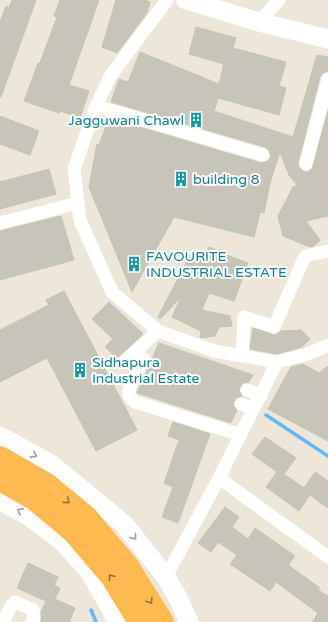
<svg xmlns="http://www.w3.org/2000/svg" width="328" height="622" font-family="'Varela Round',sans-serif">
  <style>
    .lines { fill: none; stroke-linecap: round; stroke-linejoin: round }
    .stream { stroke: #63b7f7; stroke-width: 3.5 }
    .building { fill: #c7c4b9; stroke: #c7c3b3 }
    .street { stroke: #fff; stroke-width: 13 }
    .secondary { stroke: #fff; stroke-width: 19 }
    .highway { stroke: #ffb951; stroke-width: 22 }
    .oneway { stroke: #9e9e9e }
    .oneway2 { stroke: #94703c }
    .labels { text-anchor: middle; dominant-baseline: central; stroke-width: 4; stroke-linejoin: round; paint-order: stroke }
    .culture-label { font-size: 14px; fill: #0d838f; stroke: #fff; text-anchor: start }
  </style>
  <rect width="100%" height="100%" fill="#ece7d9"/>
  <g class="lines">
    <!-- stream -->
    <path class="stream" d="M266,415L328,456
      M91,610L96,622"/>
  </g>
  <!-- building -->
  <path class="building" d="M12,0H36L1,97H0V22L6,6L9,8Z
    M60,0H99L69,85L89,91L80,118L60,111L59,113L24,101L38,63H40L57,17L54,16Z
    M116,0H144L150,2L147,13L117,53L102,47Z
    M196,27L236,38L233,48L286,62L279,86L286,88L279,115L218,98L214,111L293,137L317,55L328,57V71L323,73L320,77L298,162V166L304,172H308L312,169L328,111V216L306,221L320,240L314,246L310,247L283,236L278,216L293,187L297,185L289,175L280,152L270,183L264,213L260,212L254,237L174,217L132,292L89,187L97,144L99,145L109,118L261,163L268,161L271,157L269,150L265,147L111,102L119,79L128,82L140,52L219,84L224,64L189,54Z
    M0,116L39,131L30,155L0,144Z
    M49,169L56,194L0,209V182Z
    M61,216L74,260L0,280V231Z
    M209,247L225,254H224L248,263L234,301L209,293L202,310L230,316L232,326L219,327L215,336L202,338L200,337L201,331L172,317L181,297L160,319L158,317L189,257L196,260L198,254L205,257Z
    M64,291L137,430L96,451L47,358L0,382V330L49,305L46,300Z
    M109,302L143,334L117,358L105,347L113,339L92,319Z
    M253,328L275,335L281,331L301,330L310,339L302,347L277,354L250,349Z
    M159,343L253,375L249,382L243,383L240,387L239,391L242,396L236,398L234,401L233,406L237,410L231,423L137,393Z
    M303,364L319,373L328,366V441L268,409L291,367Z
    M173,422L210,434L178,523L162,517L173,487L164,483L179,440L168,436Z
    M265,437L296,458L284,474L304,488L315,472L328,481V508L310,495L299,511L266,487L277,472L252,454Z
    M225,507L239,517L232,527L248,539L255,528L295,556L288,565L320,588L318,590L328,596V622H312L318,613L276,582L270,591L230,564L237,555L218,542L211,552L198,543Z
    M28,563L58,577L54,585L60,588L55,599L75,608L69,622H41V612L46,601L17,588Z"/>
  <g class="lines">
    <!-- street -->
    <path class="street" d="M167,0L111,75L96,106L74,169L80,220L112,292L158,331L214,351L277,362L308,354L328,345
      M259,22L279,0
      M96,106L263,155
      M306,164L328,79
      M0,223L78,203
      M242,356L244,317L274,327L305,256L328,251
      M144,359C140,367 127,386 129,395C130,399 133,400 135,402L241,435
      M124,362L158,331
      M247,390L261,396
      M241,404L254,409
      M219,478L328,557
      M166,577L219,478L277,362
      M3,622L11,606L15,602L33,610L34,617L32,622"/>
    <!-- secondary -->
    <path class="secondary" d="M186,0L259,22L328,39
      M0,436L51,464L124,524L166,577L178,598L189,622
      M0,501L27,515L61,540L90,572L118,622"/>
    <!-- highway -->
    <path class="highway" d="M0,457L47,484L87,517L128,566L163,622
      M0,480L35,500L73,532L112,578L139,622"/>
  </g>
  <!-- one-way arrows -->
  <defs><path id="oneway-chevron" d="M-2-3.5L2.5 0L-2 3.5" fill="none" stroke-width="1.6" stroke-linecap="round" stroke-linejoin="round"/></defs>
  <g class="oneway">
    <use href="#oneway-chevron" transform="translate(34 455) rotate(28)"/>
    <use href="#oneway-chevron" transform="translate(20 511) rotate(-153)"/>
    <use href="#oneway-chevron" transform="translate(134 537) rotate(51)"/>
  </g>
  <g class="oneway2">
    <use href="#oneway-chevron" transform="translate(67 501) rotate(40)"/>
    <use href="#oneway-chevron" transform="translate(111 577) rotate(-127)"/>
    <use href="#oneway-chevron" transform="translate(150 601) rotate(58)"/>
  </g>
  <!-- icons -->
  <defs>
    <symbol id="building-bare" viewBox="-9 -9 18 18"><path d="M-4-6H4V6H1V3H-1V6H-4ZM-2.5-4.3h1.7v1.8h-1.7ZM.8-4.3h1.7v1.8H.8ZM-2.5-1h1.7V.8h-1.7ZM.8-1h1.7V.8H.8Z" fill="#0f9aa8" stroke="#fff" stroke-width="2.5" paint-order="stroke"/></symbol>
  </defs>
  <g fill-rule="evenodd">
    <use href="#building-bare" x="185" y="109" width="22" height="22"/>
    <use href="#building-bare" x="170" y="168" width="22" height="22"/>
    <use href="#building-bare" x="123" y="253" width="22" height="22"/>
    <use href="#building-bare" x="69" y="359" width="22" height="22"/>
  </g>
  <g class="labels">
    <!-- culture labels -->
    <g class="culture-label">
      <text x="184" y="120" text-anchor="end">Jagguwani Chawl</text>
      <text x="193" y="179">building 8</text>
      <text x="146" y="256">FAVOURITE<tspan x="146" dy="16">INDUSTRIAL ESTATE</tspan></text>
      <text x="92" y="362">Sidhapura<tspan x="92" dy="16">Industrial Estate</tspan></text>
    </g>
  </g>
</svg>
